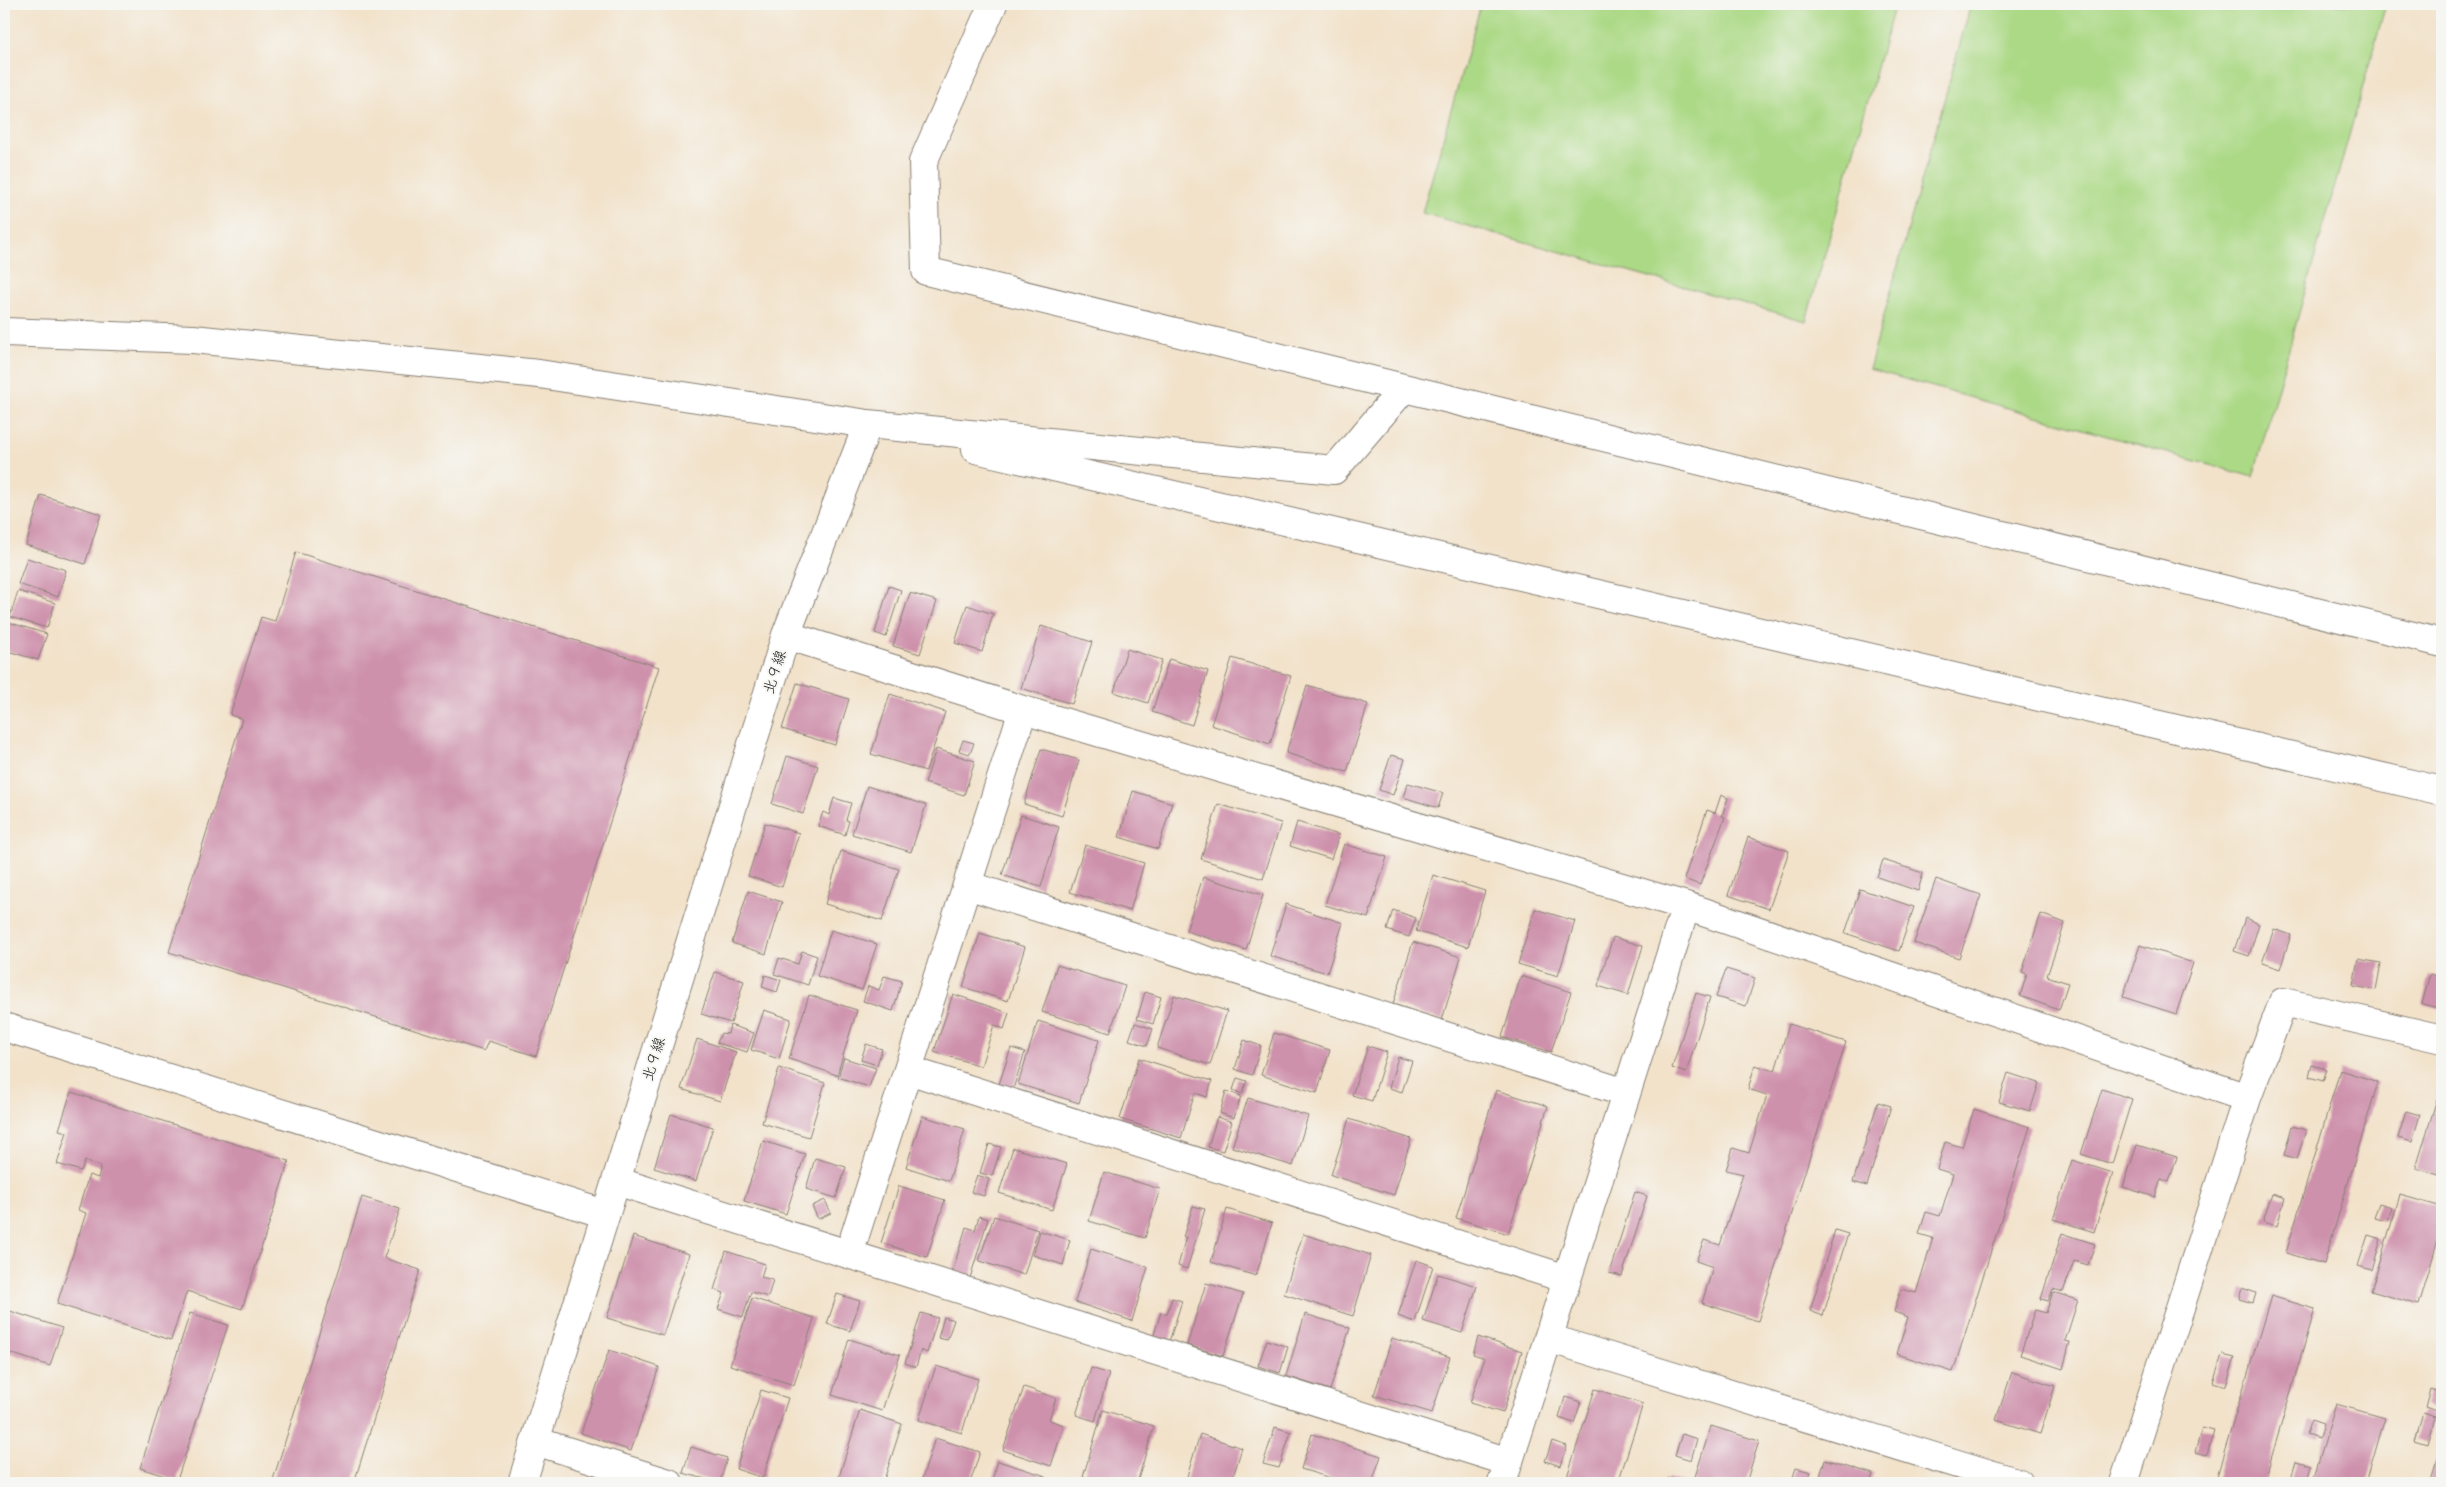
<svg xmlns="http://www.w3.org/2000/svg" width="2446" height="1487" font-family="'Architects Daughter','Klee One',sans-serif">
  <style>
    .green { fill: #acd986; stroke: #647a51 }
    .building { fill: #ce91ac }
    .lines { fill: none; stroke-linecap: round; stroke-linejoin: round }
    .minor-casing { stroke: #877f73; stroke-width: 30 }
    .minor { stroke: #fff; stroke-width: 28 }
    .labels { text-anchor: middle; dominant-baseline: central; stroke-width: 4; stroke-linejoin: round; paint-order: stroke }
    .street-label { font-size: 15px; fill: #1c1c1c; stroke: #f6f6f2 }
  </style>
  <rect width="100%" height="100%" fill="#f6f6f2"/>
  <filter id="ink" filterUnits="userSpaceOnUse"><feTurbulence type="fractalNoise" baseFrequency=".02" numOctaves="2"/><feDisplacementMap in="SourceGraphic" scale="10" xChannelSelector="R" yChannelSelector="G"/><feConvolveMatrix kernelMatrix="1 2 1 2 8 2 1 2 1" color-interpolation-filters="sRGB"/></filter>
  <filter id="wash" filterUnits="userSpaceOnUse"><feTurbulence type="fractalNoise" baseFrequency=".0096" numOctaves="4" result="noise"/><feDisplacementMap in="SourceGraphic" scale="20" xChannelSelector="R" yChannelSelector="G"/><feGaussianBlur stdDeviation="1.12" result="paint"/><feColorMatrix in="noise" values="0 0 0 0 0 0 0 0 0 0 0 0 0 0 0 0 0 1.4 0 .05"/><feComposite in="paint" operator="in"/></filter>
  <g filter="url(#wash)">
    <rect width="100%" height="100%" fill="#f2e2ca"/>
    <!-- green -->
    <path class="green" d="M1481,4H1895L1806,321L1422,213Z
      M1971,4H2386L2253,477L1869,369Z"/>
    <g id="blocks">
      <!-- building -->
      <path class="building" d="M41,495L101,514L85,564L26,545Z
        M296,552L659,667L536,1056L488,1041L484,1051L169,952L242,719L230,715L261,617L275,621Z
        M27,558L66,570L58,597L18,584Z
        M889,586L901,590L886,637L875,633Z
        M18,591L55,603L47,628L10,617Z
        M910,593L937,601L920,654L893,646Z
        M967,605L993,614L982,652L955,643Z
        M8,622L47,634L38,660L4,650V635Z
        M1041,626L1092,642L1072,704L1021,688Z
        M1127,649L1162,660L1148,703L1114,692Z
        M1232,658L1291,676L1270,744L1211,725Z
        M1169,659L1208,671L1192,725L1152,712Z
        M797,683L849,699L835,745L782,729Z
        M1307,685L1368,704L1347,772L1286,753Z
        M890,694L945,712L926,771L871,754Z
        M963,740L974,743L970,754L959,751Z
        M936,749L975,761L964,795L925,783Z
        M1041,749L1079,760L1062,816L1024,804Z
        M1391,755L1405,759L1393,795L1379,790Z
        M787,756L818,766L803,814L772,804Z
        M1408,783L1443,793L1438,808L1403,797Z
        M867,786L926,805L911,852L852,834Z
        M1133,791L1172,803L1158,849L1119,837Z
        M1721,795L1728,798L1722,816L1725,817L1700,885L1684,879L1707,810L1715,813Z
        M834,798L851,803L846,820L849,821L845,835L818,826L823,812L829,815Z
        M1218,804L1281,823L1263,879L1201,859Z
        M1021,815L1059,827L1041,887L1002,875Z
        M1297,822L1339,835L1331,859L1290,846Z
        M765,823L799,833L782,887L748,876Z
        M1748,837L1789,851L1769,909L1728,895Z
        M1344,844L1387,857L1368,918L1325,905Z
        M1085,845L1144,863L1130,911L1070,892Z
        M841,851L899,869L882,921L825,904Z
        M1883,860L1923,873L1918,891L1877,877Z
        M1433,875L1485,891L1468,947L1416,931Z
        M1203,877L1263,895L1246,950L1186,931Z
        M1936,879L1981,895L1959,958L1914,943Z
        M1860,889L1914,907L1899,951L1845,933Z
        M748,891L782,902L766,954L732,943Z
        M1286,904L1343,923L1327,973L1270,956Z
        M1535,909L1575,921L1558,976L1518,964Z
        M1393,910L1416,918L1409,937L1387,930Z
        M2041,914L2065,923L2047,976L2068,983L2059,1010L2020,996L2027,974L2022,972Z
        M2245,918L2259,924L2249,956L2234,951Z
        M2274,929L2291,935L2280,969L2262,963Z
        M831,930L877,944L862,990L817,976Z
        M980,933L1025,947L1008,1001L963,987Z
        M1613,937L1643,946L1628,995L1598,986Z
        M1413,942L1461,957L1442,1020L1393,1004Z
        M2140,945L2193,963L2176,1014L2123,997Z
        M802,951L817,956L808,985L774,974L779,958L798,964Z
        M2358,959L2381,963L2376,990L2353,986Z
        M1057,965L1125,986L1110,1033L1042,1012Z
        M1726,969L1755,978L1746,1006L1716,997Z
        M715,972L744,981L731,1023L701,1014Z
        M2430,974L2442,977V1009L2422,1004Z
        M765,975L781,980L777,992L762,987Z
        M884,976L902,981L893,1011L863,1001L868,986L879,990Z
        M1521,976L1571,992L1551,1052L1502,1037Z
        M1145,992L1161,997L1153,1024L1137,1019Z
        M1696,993L1710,997L1686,1073L1672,1068Z
        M953,994L1009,1013L1004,1029L994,1025L981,1066L934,1052Z
        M809,995L857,1010L837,1075L789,1059Z
        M1174,995L1227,1011L1210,1065L1157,1048Z
        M764,1010L791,1019L779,1059L751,1050Z
        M1038,1021L1099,1040L1079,1103L1018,1084Z
        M1135,1023L1153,1029L1147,1046L1129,1040Z
        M1789,1024L1846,1042L1758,1321L1702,1303L1713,1267L1696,1261L1704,1240L1720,1245L1743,1174L1726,1170L1733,1148L1749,1153L1767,1095L1748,1089L1755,1065L1775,1071Z
        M730,1025L754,1033L747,1052L717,1043L721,1033L728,1034Z
        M1274,1033L1330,1050L1317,1093L1261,1075Z
        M697,1039L736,1052L720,1101L681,1089Z
        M1244,1040L1261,1046L1252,1075L1235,1069Z
        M866,1044L882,1049L877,1065L861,1060Z
        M1368,1046L1387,1052L1372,1101L1352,1095Z
        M1011,1048L1025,1052L1012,1092L998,1087Z
        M1398,1057L1412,1061L1402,1092L1389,1088Z
        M844,1058L876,1068L869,1087L838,1077Z
        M1139,1058L1212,1081L1207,1097L1195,1093L1181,1138L1120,1119Z
        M2312,1065L2327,1069L2323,1081L2309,1077Z
        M779,1068L825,1083L809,1137L762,1123Z
        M2340,1070L2378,1082L2324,1264L2286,1253Z
        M2008,1073L2039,1083L2030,1111L1999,1102Z
        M1237,1078L1247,1081L1242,1094L1233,1090Z
        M2102,1089L2132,1099L2112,1164L2081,1154Z
        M1496,1090L1548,1106L1508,1234L1456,1218Z
        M1226,1091L1241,1096L1234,1118L1220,1113Z
        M71,1092L289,1161L242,1309L187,1291L171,1340L57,1304L86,1213L78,1210L89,1175L98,1178L101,1166L85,1161L81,1171L57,1164L67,1132L59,1130Z
        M2439,1092L2442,1093V1176L2416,1168Z
        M1248,1098L1308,1116L1293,1166L1232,1147Z
        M1878,1102L1891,1106L1867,1186L1853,1182Z
        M1974,1109L2030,1127L1953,1372L1897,1354L1908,1317L1894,1312L1901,1289L1916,1293L1933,1238L1919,1234L1926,1212L1940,1216L1953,1174L1937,1169L1945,1142L1962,1147Z
        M2406,1111L2420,1115L2412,1142L2398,1138Z
        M671,1114L713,1127L696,1181L654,1168Z
        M922,1116L965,1129L949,1181L906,1167Z
        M1217,1117L1232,1122L1223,1151L1208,1147Z
        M1349,1119L1411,1139L1394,1195L1331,1175Z
        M2292,1126L2306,1130L2297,1159L2284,1155Z
        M763,1141L805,1154L786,1214L744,1201Z
        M989,1144L1001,1147L992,1176L980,1173Z
        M2137,1145L2177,1157L2169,1182L2161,1179L2155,1197L2123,1187Z
        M1013,1148L1067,1164L1052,1210L999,1193Z
        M815,1158L846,1167L836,1198L806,1189Z
        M2072,1160L2113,1173L2094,1232L2053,1219Z
        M1104,1172L1160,1189L1145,1238L1089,1221Z
        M977,1175L989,1179L984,1196L971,1192Z
        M899,1186L945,1200L927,1257L881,1243Z
        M1635,1192L1647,1196L1622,1276L1609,1273Z
        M2272,1194L2285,1198L2277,1226L2263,1222Z
        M2400,1195L2442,1207V1226L2419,1305L2371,1291Z
        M362,1197L400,1209L384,1258L420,1270L354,1483H272Z
        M825,1200L831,1213L818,1219L812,1206Z
        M2379,1203L2392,1207L2388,1221L2374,1218Z
        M1193,1206L1205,1209L1187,1269L1178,1266L1186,1237H1183Z
        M1227,1209L1272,1223L1256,1276L1211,1262Z
        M979,1216L988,1219L970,1278L952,1273L966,1227L975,1230Z
        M994,1216L1038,1230L1024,1275L979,1261Z
        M1835,1230L1848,1234L1823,1316L1810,1311Z
        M1040,1231L1070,1240L1063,1265L1033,1255Z
        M2062,1233L2095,1244L2088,1265L2074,1261L2063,1292L2053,1289L2048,1301L2041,1299Z
        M1303,1234L1371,1255L1353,1316L1284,1294Z
        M2368,1235L2381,1239L2372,1270L2358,1266Z
        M633,1236L689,1254L663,1335L607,1318Z
        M1091,1249L1148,1267L1132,1321L1075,1302Z
        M726,1251L765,1264L761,1277L773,1280L768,1297L751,1292L743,1317L718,1309L724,1293L714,1290Z
        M1416,1260L1433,1266L1415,1322L1398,1316Z
        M1438,1274L1477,1286L1462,1333L1423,1321Z
        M1206,1283L1243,1294L1223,1356L1187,1345Z
        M2242,1288L2256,1293L2253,1303L2239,1299Z
        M2053,1292L2078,1300L2065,1341L2070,1342L2063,1369L2020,1355L2035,1310L2046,1313Z
        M837,1294L860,1301L850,1331L827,1324Z
        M2271,1296L2315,1309L2264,1483H2215Z
        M752,1298L814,1318L794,1385L730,1365Z
        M1172,1298L1182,1301L1167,1348L1151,1344L1161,1312L1167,1314Z
        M4,1309L62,1328L50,1366L4,1351Z
        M190,1313L228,1325L177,1480L140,1468Z
        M921,1313L938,1318L927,1353L921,1350L916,1367L905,1363Z
        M1305,1314L1350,1328L1330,1390L1286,1376Z
        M944,1317L954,1320L947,1340L938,1338Z
        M1478,1337L1522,1351L1503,1413L1470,1403L1485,1358L1473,1354Z
        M1392,1338L1450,1357L1432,1413L1374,1395Z
        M849,1339L900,1355L882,1411L832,1395Z
        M1267,1340L1288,1347L1280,1373L1258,1366Z
        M609,1350L659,1367L631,1451L581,1433Z
        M2222,1355L2235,1358L2226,1386L2213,1382Z
        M936,1366L978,1379L962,1433L919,1420Z
        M1091,1368L1109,1374L1095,1421L1076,1415Z
        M2012,1372L2055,1386L2040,1434L1996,1420Z
        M1024,1387L1056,1398L1049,1420L1064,1425L1051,1466L1003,1450Z
        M1595,1389L1643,1404L1618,1483H1565Z
        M761,1390L788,1398L763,1478L736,1469Z
        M2430,1390L2442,1394L2436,1410L2425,1406Z
        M1565,1397L1581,1402L1574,1423L1559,1418Z
        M2336,1404L2385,1418L2366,1483H2312Z
        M860,1410L902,1424L883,1483H837Z
        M1103,1410L1154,1426L1137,1483H1104L1083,1477Z
        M2423,1412L2435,1416L2428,1444L2415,1440Z
        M2311,1420L2323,1424L2319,1438L2306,1434Z
        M1711,1426L1759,1441L1746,1483H1693Z
        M1275,1427L1291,1432L1279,1468L1263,1464Z
        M2202,1428L2214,1431L2207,1455L2195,1452Z
        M1200,1434L1242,1448L1231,1483H1185Z
        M1312,1434L1381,1456L1372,1483H1347L1301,1469Z
        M1682,1434L1697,1439L1691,1460L1675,1455Z
        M935,1438L980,1452L970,1483L921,1482Z
        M1552,1441L1567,1446L1561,1466L1545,1461Z
        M2442,1441V1483H2429Z
        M691,1447L727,1458L720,1483L683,1473Z
        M1825,1459L1873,1474L1870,1483H1818Z
        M998,1461L1046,1476L1044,1483H991Z
        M2296,1461L2311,1465L2306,1483H2290Z
        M1796,1468L1811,1472L1807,1483H1791Z
        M1668,1478L1684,1483H1666Z"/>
    </g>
  </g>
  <g filter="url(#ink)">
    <use href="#blocks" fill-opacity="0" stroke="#877f73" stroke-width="1"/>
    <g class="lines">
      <defs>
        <path id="minor" d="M4,332L193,339L539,374L868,424L1334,470L1404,388L926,271L923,162L993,4
          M1404,388L2442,643
          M976,449L2442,791
          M786,635L1023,710L1686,906L2247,1098
          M967,885L1626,1093
          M4,1027L605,1214
          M908,1070L1567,1279
          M616,1181L1509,1462
          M849,1254L1023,710
          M1548,1338L2019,1483
          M535,1441L669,1483
          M522,1483L786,635L868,424
          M1502,1483L1686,906
          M2124,1483L2247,1098L2283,1002L2442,1039"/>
      </defs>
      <!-- minor casing -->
      <use href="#minor" class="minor-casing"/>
      <!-- minor -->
      <use href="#minor" class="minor"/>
    </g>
  </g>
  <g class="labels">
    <!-- street labels -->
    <g class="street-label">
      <text transform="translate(775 672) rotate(-73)">北９線</text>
      <text transform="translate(654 1059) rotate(-73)">北９線</text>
    </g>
  </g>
  <!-- margin -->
  <rect width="2446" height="1487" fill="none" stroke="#f6f6f2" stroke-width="20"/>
</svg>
